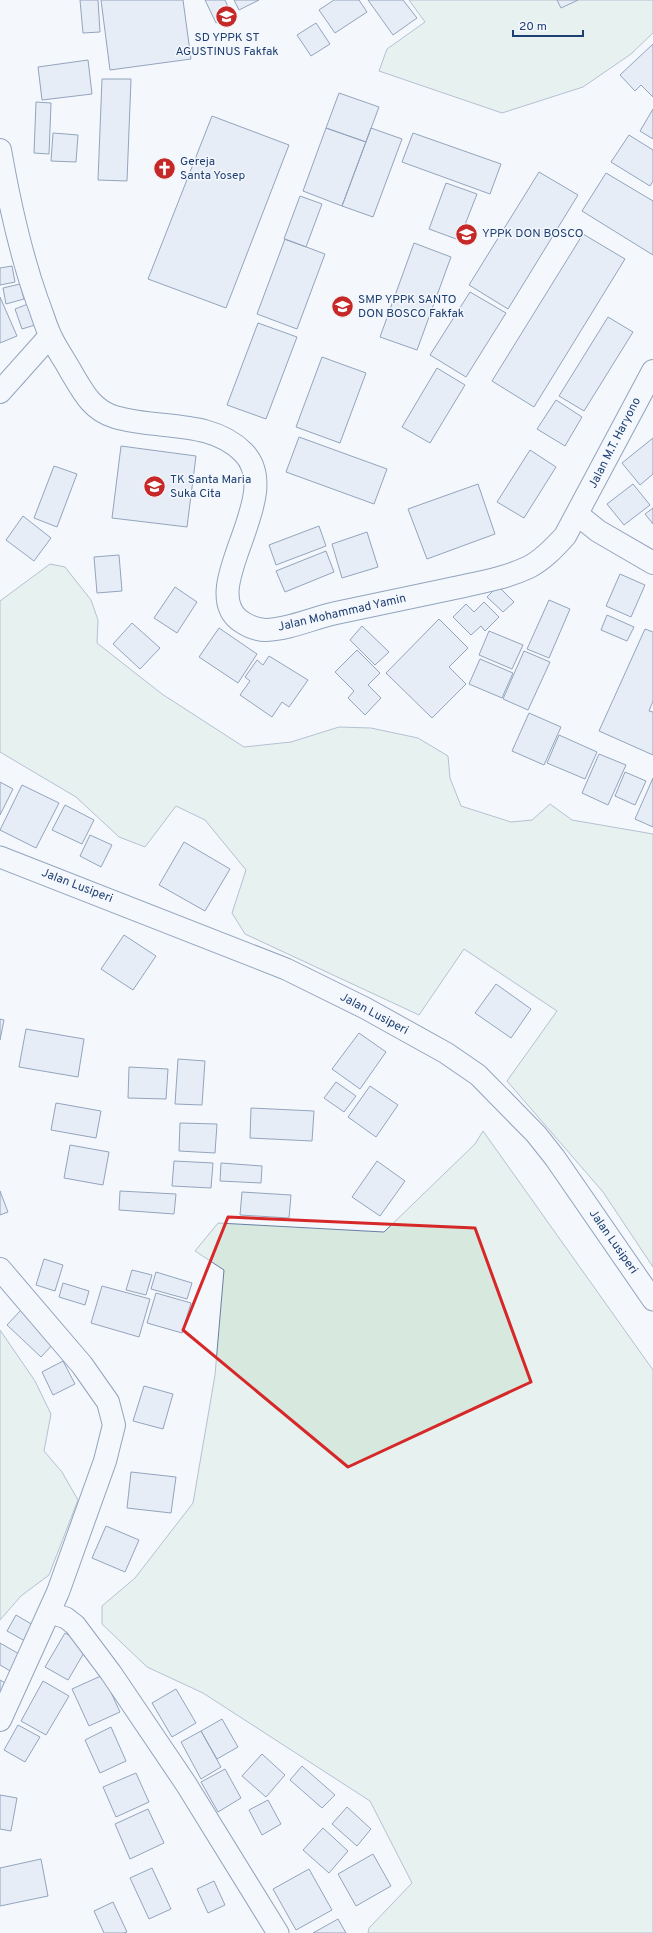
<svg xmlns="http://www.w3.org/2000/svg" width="653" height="1933" font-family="Overpass,sans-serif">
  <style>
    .green { fill: #d7e8df; stroke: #687fa3 }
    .building { fill: #d5e0f0; stroke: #1d3f73 }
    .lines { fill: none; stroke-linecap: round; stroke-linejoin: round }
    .minor-casing { stroke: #1d3f73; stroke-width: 23 }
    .secondary-casing { stroke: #1d3f73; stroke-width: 24 }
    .minor { stroke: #f4f7fb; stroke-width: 21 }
    .secondary { stroke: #f4f7fb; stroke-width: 22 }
    .marked { fill: none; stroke: #d62828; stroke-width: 3; stroke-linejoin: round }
    .labels { text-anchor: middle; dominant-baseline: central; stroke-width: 3; stroke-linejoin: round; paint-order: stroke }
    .poi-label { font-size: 12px; fill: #1d3f73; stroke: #f4f7fb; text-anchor: start }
    .street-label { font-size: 12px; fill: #1d3f73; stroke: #f4f7fb }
  </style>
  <rect width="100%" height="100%" fill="#f4f7fb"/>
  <!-- green -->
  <path class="green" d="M409,0H653V33L631,54L583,87L502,113L379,71L387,49L425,22Z
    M50,564L65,567L91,600L98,620L97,643L162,694L244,747L291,742L339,727L371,728L418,738L448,756L450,778L461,806L511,822L532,820L550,804L572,820L653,834V1267L603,1192L507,1081L557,1011L464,949L419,1015L245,934L232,913L246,870L205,820L176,806L145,847L119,837L76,797L0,752V601Z
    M483,1131L653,1370V1933H368L369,1928L412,1883L370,1801L203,1693L147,1667L102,1624V1606L135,1578L193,1503L215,1375L224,1270L195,1251L218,1223L384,1232L475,1144Z
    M0,1330L35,1381L51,1414L44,1451L62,1472L78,1500L49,1575L21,1596L0,1620Z"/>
  <!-- building -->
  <path class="building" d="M80,0H98L100,32L83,33Z
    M101,0H183L191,59L110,70Z
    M205,0H225L232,16L216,23Z
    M234,0H259L239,10Z
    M334,0H359L367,12L335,33L319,10Z
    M368,0H403L417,18L393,35Z
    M557,0H578L561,8Z
    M316,23L330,44L311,56L297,35Z
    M653,44V97L641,85L635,91L620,75Z
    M88,60L92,94L42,100L38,67Z
    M102,79H131L127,181L98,180Z
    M339,93L379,107L366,142L326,128Z
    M36,102L51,103L49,154L34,153Z
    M653,109V139L640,131Z
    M212,116L289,145L226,308L148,279Z
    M326,128L366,142L342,206L303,191Z
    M371,128L402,139L373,217L342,206Z
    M53,133L78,135L76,162L51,161Z
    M413,133L501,164L490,194L402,162Z
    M629,135L653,150V181L650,186L611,162Z
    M539,172L578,195L508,309L469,285Z
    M606,173L653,201V255L582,211Z
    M446,183L477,194L459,240L429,229Z
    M300,196L322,204L306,247L284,239Z
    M583,234L625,259L534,407L492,381Z
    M285,239L325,254L297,329L257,314Z
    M414,243L451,257L417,350L380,337Z
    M12,266L15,282L0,285V268Z
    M20,284L24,299L6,304L3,288Z
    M470,292L506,313L466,377L430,355Z
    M0,297L17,336L0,343Z
    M28,304L35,325L22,329L15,309Z
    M608,317L633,332L584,411L559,396Z
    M258,323L297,337L266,419L227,405Z
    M322,357L366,373L340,443L296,427Z
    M437,368L465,385L430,443L402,427Z
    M556,400L582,417L565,446L537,429Z
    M299,437L387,469L374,504L286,472Z
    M653,438V474L640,485L622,463Z
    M121,446L196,456L187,527L112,518Z
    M530,450L556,467L524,518L497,502Z
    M54,466L77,474L57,527L34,518Z
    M478,484L495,534L427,559L408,509Z
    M633,484L650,505L624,525L607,504Z
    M653,508V524L645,514Z
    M23,516L51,538L34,561L6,540Z
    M319,526L326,546L276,565L269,545Z
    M367,532L378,567L342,578L332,544Z
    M326,551L334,572L285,592L276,571Z
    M119,555L122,591L97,593L94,557Z
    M620,574L645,585L631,617L606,606Z
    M498,586L514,602L503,612L487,597Z
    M175,587L197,602L177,633L154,618Z
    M549,600L570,609L549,658L527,649Z
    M484,602L499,617L485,631L481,626L471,635L453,617L466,604L474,612Z
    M607,615L634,627L627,641L601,630Z
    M439,619L468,648L449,667L466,684L432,718L386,673Z
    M132,623L160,648L140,669L113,644Z
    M362,626L389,652L375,665L350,640Z
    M219,628L257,654L238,683L199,657Z
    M645,629L653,632V701L649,711L653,712V755L599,731Z
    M489,631L523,645L512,669L479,655Z
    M357,650L380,673L368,685L381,698L365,715L348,698L354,691L335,672Z
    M524,651L550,662L528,710L503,699Z
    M269,656L308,680L289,707L282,702L272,717L240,695L250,681L245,677L257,660L263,665Z
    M480,659L513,673L502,698L469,684Z
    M529,713L561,727L544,765L512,751Z
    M559,735L597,752L585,779L547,763Z
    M599,754L626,765L608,805L582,793Z
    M625,772L646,781L635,805L615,796Z
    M653,778V827L635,819Z
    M0,782L13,789L0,815Z
    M22,785L59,803L36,848L0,830Z
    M65,805L94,820L82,844L52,830Z
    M90,835L112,845L101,867L80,856Z
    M184,842L230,869L205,911L159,885Z
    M124,935L156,956L133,990L101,969Z
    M496,984L531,1009L511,1038L475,1013Z
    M0,1019L4,1020L0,1040Z
    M26,1029L84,1039L78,1077L19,1067Z
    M359,1033L386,1052L360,1089L332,1069Z
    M178,1059L205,1061L202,1105L175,1104Z
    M129,1067L168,1069L166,1099L128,1098Z
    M336,1082L356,1096L344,1112L324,1098Z
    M370,1086L398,1105L376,1137L348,1117Z
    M56,1103L101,1111L96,1138L51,1130Z
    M251,1108L314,1111L312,1141L250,1138Z
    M180,1123L217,1124L215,1153L179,1151Z
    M70,1145L109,1152L103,1185L64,1178Z
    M174,1161L213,1163L211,1188L172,1186Z
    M377,1161L405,1181L380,1216L352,1197Z
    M221,1163L262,1166L261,1183L220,1181Z
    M0,1191L8,1212L0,1215Z
    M120,1191L176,1194L174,1214L119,1210Z
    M242,1192L291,1195L289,1218L240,1215Z
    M44,1259L63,1265L55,1291L36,1285Z
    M132,1270L152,1275L146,1295L126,1290Z
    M156,1272L192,1283L187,1299L151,1289Z
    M63,1283L89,1291L85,1305L59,1297Z
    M102,1286L150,1299L139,1337L91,1323Z
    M156,1293L191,1303L182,1333L147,1323Z
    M21,1310L55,1342L41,1357L7,1325Z
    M63,1361L75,1384L53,1395L42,1372Z
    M144,1386L173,1394L163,1429L133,1421Z
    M131,1472L176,1477L171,1513L127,1508Z
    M106,1526L139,1540L125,1572L92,1558Z
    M16,1615L33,1625L25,1641L7,1631Z
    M65,1633L88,1646L68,1680L45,1667Z
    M0,1643L21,1655L12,1672L0,1665Z
    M103,1675L120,1712L89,1726L72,1689Z
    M0,1680L7,1684L0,1696Z
    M43,1681L69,1696L46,1735L21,1721Z
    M176,1689L196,1723L172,1737L152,1703Z
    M222,1719L238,1747L217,1759L201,1731Z
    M18,1725L40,1737L25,1762L4,1750Z
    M111,1727L126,1761L100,1773L85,1740Z
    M201,1731L221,1767L201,1779L181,1742Z
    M262,1754L285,1775L266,1797L242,1776Z
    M302,1766L335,1795L322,1808L290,1780Z
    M225,1769L241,1798L218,1812L201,1782Z
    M136,1773L149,1802L116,1817L103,1787Z
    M0,1795L17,1798L11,1831L0,1829Z
    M268,1800L281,1824L262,1835L249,1810Z
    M347,1807L371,1829L357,1846L332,1824Z
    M148,1809L164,1843L130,1859L115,1824Z
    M323,1828L348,1851L329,1873L303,1850Z
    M373,1854L391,1886L356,1906L338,1874Z
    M41,1859L48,1896L0,1906V1868Z
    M152,1868L171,1909L149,1919L130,1878Z
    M309,1869L332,1910L296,1930L273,1889Z
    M214,1881L225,1905L208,1913L197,1889Z
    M113,1902L127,1932L123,1933H104L94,1911Z
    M338,1919L346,1933H313Z"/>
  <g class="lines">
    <defs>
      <path id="minor" d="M0,857L286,969L365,1008L446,1053L478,1075L536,1134L555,1158L653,1300
        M49,1612L66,1618L75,1625L111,1673L186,1784L278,1933"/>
      <path id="secondary" d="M0,150C9,201 20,252 37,300C42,312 45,325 51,337C56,348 64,359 70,370C82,390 91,410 115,417C158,430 210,419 243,452C287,495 197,586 239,620C246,625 256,630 266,630C290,629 313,618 336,613C374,605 412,597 450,589C476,583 504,579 529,567C543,560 555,547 565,536L653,371
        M0,392L50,336
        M578,515L598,531L653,563
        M0,1269L82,1365L108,1402L114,1425L105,1461L58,1592L0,1720"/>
    </defs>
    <!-- minor casing -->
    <use href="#minor" class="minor-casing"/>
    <!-- secondary casing -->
    <use href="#secondary" class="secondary-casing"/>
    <!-- minor -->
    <use href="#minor" class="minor"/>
    <!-- secondary -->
    <use href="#secondary" class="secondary"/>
  </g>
  <!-- marked area -->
  <path d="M0 0H653V1933H0ZM228,1217L475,1228L531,1382L348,1467L183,1330Z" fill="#f4f7fb" fill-opacity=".55" fill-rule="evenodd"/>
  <path class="marked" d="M228,1217L475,1228L531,1382L348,1467L183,1330Z"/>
  <!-- icons -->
  <defs>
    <symbol id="school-disc" viewBox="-11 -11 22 22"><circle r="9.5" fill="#c62828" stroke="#f4f7fb"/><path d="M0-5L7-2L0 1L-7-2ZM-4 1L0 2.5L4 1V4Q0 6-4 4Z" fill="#fff"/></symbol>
    <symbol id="church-disc" viewBox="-11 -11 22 22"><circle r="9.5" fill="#c62828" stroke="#f4f7fb"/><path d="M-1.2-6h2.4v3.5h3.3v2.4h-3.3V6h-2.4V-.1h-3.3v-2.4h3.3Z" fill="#fff"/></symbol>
  </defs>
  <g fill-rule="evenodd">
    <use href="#school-disc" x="214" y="4" width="25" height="25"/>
    <use href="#church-disc" x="152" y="156" width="25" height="25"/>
    <use href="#school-disc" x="454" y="222" width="25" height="25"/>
    <use href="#school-disc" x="330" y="294" width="25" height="25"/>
    <use href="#school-disc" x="142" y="474" width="25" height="25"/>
  </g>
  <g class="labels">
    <!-- poi labels -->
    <g class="poi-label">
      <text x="227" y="38" text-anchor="middle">SD YPPK ST<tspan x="227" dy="14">AGUSTINUS Fakfak</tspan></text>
      <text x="180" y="162">Gereja<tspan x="180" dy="14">Santa Yosep</tspan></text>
      <text x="482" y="234">YPPK DON BOSCO</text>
      <text x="358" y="300">SMP YPPK SANTO<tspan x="358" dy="14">DON BOSCO Fakfak</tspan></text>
      <text x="170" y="480">TK Santa Maria<tspan x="170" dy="14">Suka Cita</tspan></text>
    </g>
    <!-- street labels -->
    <g class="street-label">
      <text transform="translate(615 443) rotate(-63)">Jalan M.T. Haryono</text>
      <text transform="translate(342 613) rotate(-13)">Jalan Mohammad Yamin</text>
      <text transform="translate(77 886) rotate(21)">Jalan Lusiperi</text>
      <text transform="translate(374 1014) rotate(28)">Jalan Lusiperi</text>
      <text transform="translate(613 1242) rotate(55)">Jalan Lusiperi</text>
    </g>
  </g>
  <!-- scale -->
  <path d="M513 30v6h70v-6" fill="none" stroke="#1d3f73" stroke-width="2"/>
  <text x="519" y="30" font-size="12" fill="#1d3f73" stroke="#f4f7fb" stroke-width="3" paint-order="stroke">20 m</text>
</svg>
